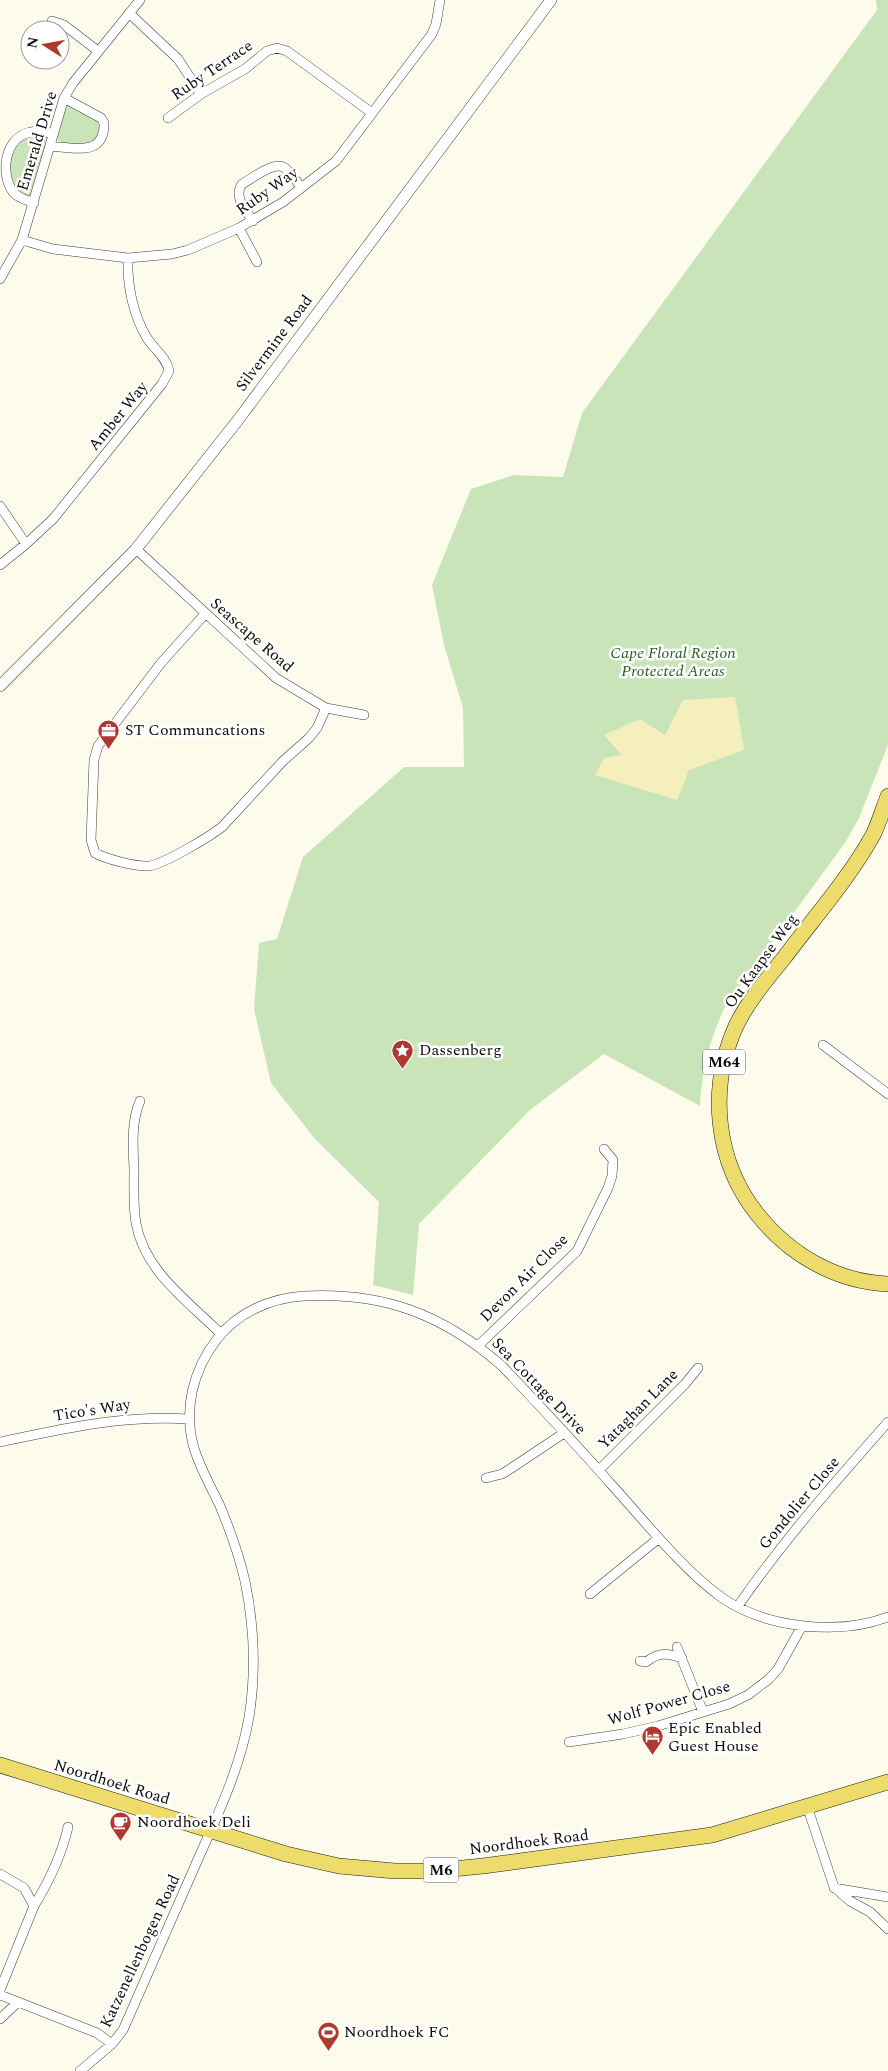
<svg xmlns="http://www.w3.org/2000/svg" width="888" height="2071" font-family="Spectral,serif">
  <style>
    .green { fill: #cae4b9 }
    .sand { fill: #f5efbc }
    .lines { fill: none; stroke-linecap: round; stroke-linejoin: round }
    .minor-casing { stroke: #3e3e3e; stroke-width: 10 }
    .tertiary-casing { stroke: #3e3e3e; stroke-width: 12 }
    .primary-casing { stroke: #1c1c1c; stroke-width: 16 }
    .minor { stroke: #fff; stroke-width: 9 }
    .tertiary { stroke: #fff; stroke-width: 11 }
    .primary { stroke: #eddc6c; stroke-width: 15 }
    .labels { text-anchor: middle; dominant-baseline: central; stroke-width: 5; stroke-linejoin: round; paint-order: stroke }
    .shield { fill: #fff; stroke: #545454; stroke-width: 1 }
    .shield-label { font-size: 15px; font-weight: bold; fill: #0b0b0b }
    .street-label { font-size: 16px; fill: #0b0b0b; stroke: #fff }
    .park-label { font-size: 16px; font-style: italic; fill: #285d22; stroke: #fff }
    .poi-label { font-size: 16px; fill: #0b0b0b; stroke: #fff; text-anchor: start }
  </style>
  <rect width="100%" height="100%" fill="#fdfcec"/>
  <!-- green -->
  <path class="green" d="M876,0H888V745L859,818L845,843L726,1005C710,1038 702,1069 700,1106L604,1054L530,1110L419,1224L413,1295L373,1285L379,1202L315,1139L271,1083L254,1009L259,943L277,939L303,857L404,767H464L463,708L444,645L432,585L471,489L514,475L563,477L582,413L877,10Z
    M74,103L103,124L95,145L64,144L57,140L64,108Z
    M29,133L53,136L33,202L12,191L6,158L17,143Z"/>
  <!-- sand -->
  <path class="sand" d="M735,697L744,750L689,770L677,800L595,775L604,758L622,755L604,735L640,719L665,735L683,700Z"/>
  <g class="lines">
    <defs>
      <path id="minor" d="M129,13L178,59L201,94
        M52,21L64,25L98,51
        M168,118L201,94L245,69L267,51L277,48L287,51L372,113
        M51,146C73,148 105,157 104,123L101,118L64,98
        M34,203C27,200 18,198 13,192C0,174 4,138 30,132C37,130 46,133 54,133
        M253,221C246,210 233,197 242,184C252,179 274,160 285,168C291,173 296,181 301,187
        M239,228L257,262
        M22,240L53,249L128,258L172,254L188,250L239,228L283,202L336,161L432,34L436,24L440,0
        M0,279L22,240L64,98L73,83L140,0
        M0,506L26,544
        M136,549L276,678L326,708L364,715
        M0,565L26,544L53,519L162,384L169,371C167,358 154,349 147,338C133,315 127,285 128,258
        M205,614L161,663L98,746L94,760L91,840L95,853C106,859 136,867 149,866C164,864 209,837 222,827L283,761L309,738L317,728L326,708
        M823,1045L888,1094
        M140,1101C131,1122 133,1146 134,1169C134,1187 133,1206 136,1223C144,1271 189,1302 221,1334
        M479,1345L577,1251L608,1188L612,1176L613,1160L604,1149
        M0,1442C66,1428 121,1415 190,1419
        M599,1470L685,1384L698,1368
        M486,1478L502,1474L510,1469L564,1433
        M590,1594L659,1538
        M738,1606C783,1541 835,1482 888,1422
        M677,1647L703,1712
        M640,1661L646,1662C659,1652 666,1653 682,1658
        M569,1742L623,1734L658,1726L729,1704L748,1695L769,1679L778,1669L802,1626
        M807,1806L834,1887L850,1901L870,1912L888,1929
        M0,1874L24,1888L34,1906L0,1990
        M834,1888L888,1897
        M34,1906C48,1883 62,1854 68,1827
        M0,1995L97,2033L112,2044
        M0,2019L18,2002
        M80,2071L112,2044L123,2030C147,1975 171,1921 195,1866C216,1818 240,1770 249,1717C256,1673 254,1625 245,1581C239,1555 230,1530 220,1506C211,1487 200,1468 194,1448C183,1410 193,1370 217,1339C238,1312 271,1298 304,1296C383,1292 443,1314 502,1366C538,1404 575,1443 610,1483C644,1520 680,1567 721,1597C765,1628 838,1636 888,1617"/>
      <path id="tertiary" d="M0,686L136,549L238,420L551,0"/>
      <path id="primary" d="M888,796C883,809 879,823 873,835C850,877 813,919 784,958C767,979 748,1001 736,1026C708,1088 715,1162 758,1215C790,1255 837,1282 888,1284
        M0,1765L286,1854L339,1866L395,1871H432L483,1866L712,1835L888,1782"/>
    </defs>
    <!-- minor casing -->
    <use href="#minor" class="minor-casing"/>
    <!-- tertiary casing -->
    <use href="#tertiary" class="tertiary-casing"/>
    <!-- primary casing -->
    <use href="#primary" class="primary-casing"/>
    <!-- minor -->
    <use href="#minor" class="minor"/>
    <!-- tertiary -->
    <use href="#tertiary" class="tertiary"/>
    <!-- primary -->
    <use href="#primary" class="primary"/>
  </g>
  <!-- icons -->
  <defs>
    <symbol id="office-pin" viewBox="-11 -11 22 30"><path d="M0 17L-7.5 6A9.5 9.5 0 1 1 7.5 6Z" fill="#af3830" stroke="#fff"/><path d="M-6-3h4V-5.5h4V-3h4V5H-6ZM-1-4.5V-3h2v-1.5ZM-6 0V1H6V0Z" fill="#fff"/></symbol>
    <symbol id="sight-pin" viewBox="-11 -11 22 30"><path d="M0 17L-7.5 6A9.5 9.5 0 1 1 7.5 6Z" fill="#af3830" stroke="#fff"/><path d="M0-6L1.8-2.2L6-1.7L2.9 1.2L3.7 5.4L0 3.3L-3.7 5.4L-2.9 1.2L-6-1.7L-1.8-2.2Z" fill="#fff"/></symbol>
    <symbol id="hotel-pin" viewBox="-11 -11 22 30"><path d="M0 17L-7.5 6A9.5 9.5 0 1 1 7.5 6Z" fill="#af3830" stroke="#fff"/><path d="M-6-4.5h1.5V1H6V5H4.5V3h-9V5H-6ZM-4 0a1.8 1.8 0 1 1 3.6 0ZM.5 0V-2.5h3Q6-2.5 6 0Z" fill="#fff"/></symbol>
    <symbol id="cafe-pin" viewBox="-11 -11 22 30"><path d="M0 17L-7.5 6A9.5 9.5 0 1 1 7.5 6Z" fill="#af3830" stroke="#fff"/><path d="M-5.5-4.5H6V0H3Q3 3.5 0 3.5H-2.5Q-5.5 3.5-5.5 0ZM3-3.2v2h1.7v-2ZM-6 4.5H4V6H-6Z" fill="#fff"/></symbol>
    <symbol id="stadium-pin" viewBox="-11 -11 22 30"><path d="M0 17L-7.5 6A9.5 9.5 0 1 1 7.5 6Z" fill="#af3830" stroke="#fff"/><path d="M0-5a6.5 5 0 1 0 0 10a6.5 5 0 1 0 0-10ZM-3.5-1.8h7v3.6h-7Z" fill="#fff"/></symbol>
  </defs>
  <g fill-rule="evenodd">
    <use href="#office-pin" x="96" y="718" width="25" height="34"/>
    <use href="#sight-pin" x="390" y="1038" width="25" height="34"/>
    <use href="#hotel-pin" x="640" y="1724" width="25" height="34"/>
    <use href="#cafe-pin" x="108" y="1810" width="25" height="34"/>
    <use href="#stadium-pin" x="316" y="2020" width="25" height="34"/>
  </g>
  <g class="labels">
    <!-- shield labels -->
    <g class="shield">
      <rect x="703" y="1049.5" width="42" height="25" rx="4"/>
      <rect x="423.5" y="1857.5" width="35" height="25" rx="4"/>
    </g>
    <g class="shield-label">
      <text x="724" y="1062">M64</text>
      <text x="441" y="1870">M6</text>
    </g>
    <!-- street labels -->
    <g class="street-label">
      <text transform="translate(212 70) rotate(-34)">Ruby Terrace</text>
      <text transform="translate(37 141) rotate(-73)">Emerald Drive</text>
      <text transform="translate(267 191) rotate(-35)">Ruby Way</text>
      <text transform="translate(274 343) rotate(-53)">Silvermine Road</text>
      <text transform="translate(118 416) rotate(-51)">Amber Way</text>
      <text transform="translate(252 635) rotate(41)">Seascape Road</text>
      <text transform="translate(761 961) rotate(-54)">Ou Kaapse Weg</text>
      <text transform="translate(524 1278) rotate(-45)">Devon Air Close</text>
      <text transform="translate(539 1386) rotate(46)">Sea Cottage Drive</text>
      <text transform="translate(638 1409) rotate(-45)">Yataghan Lane</text>
      <text transform="translate(92 1410) rotate(-9)">Tico's Way</text>
      <text transform="translate(799 1503) rotate(-50)">Gondolier Close</text>
      <text transform="translate(669 1703) rotate(-16)">Wolf Power Close</text>
      <text transform="translate(112 1782) rotate(17)">Noordhoek Road</text>
      <text transform="translate(529 1842) rotate(-7)">Noordhoek Road</text>
      <text transform="translate(140 1951) rotate(-65)">Katzenellenbogen Road</text>
    </g>
    <!-- park labels -->
    <g class="park-label">
      <text x="673" y="653">Cape Floral Region<tspan x="673" dy="18">Protected Areas</tspan></text>
    </g>
    <!-- poi labels -->
    <g class="poi-label">
      <text x="125" y="730">ST Communcations</text>
      <text x="419" y="1050">Dassenberg</text>
      <text x="668" y="1728">Epic Enabled<tspan x="668" dy="18">Guest House</tspan></text>
      <text x="137" y="1822">Noordhoek Deli</text>
      <text x="344" y="2032">Noordhoek FC</text>
    </g>
  </g>
  <!-- north arrow -->
  <g transform="translate(45 45) rotate(281)"><circle r="24" fill="#ffffff" stroke="#9d9d9d"/>
  <path d="M0-4L9 19L0 12L-9 19Z" fill="#af3830"/>
  <text y="-8" font-size="14" font-weight="bold" text-anchor="middle" fill="#0b0b0b">N</text>
  </g>
</svg>
